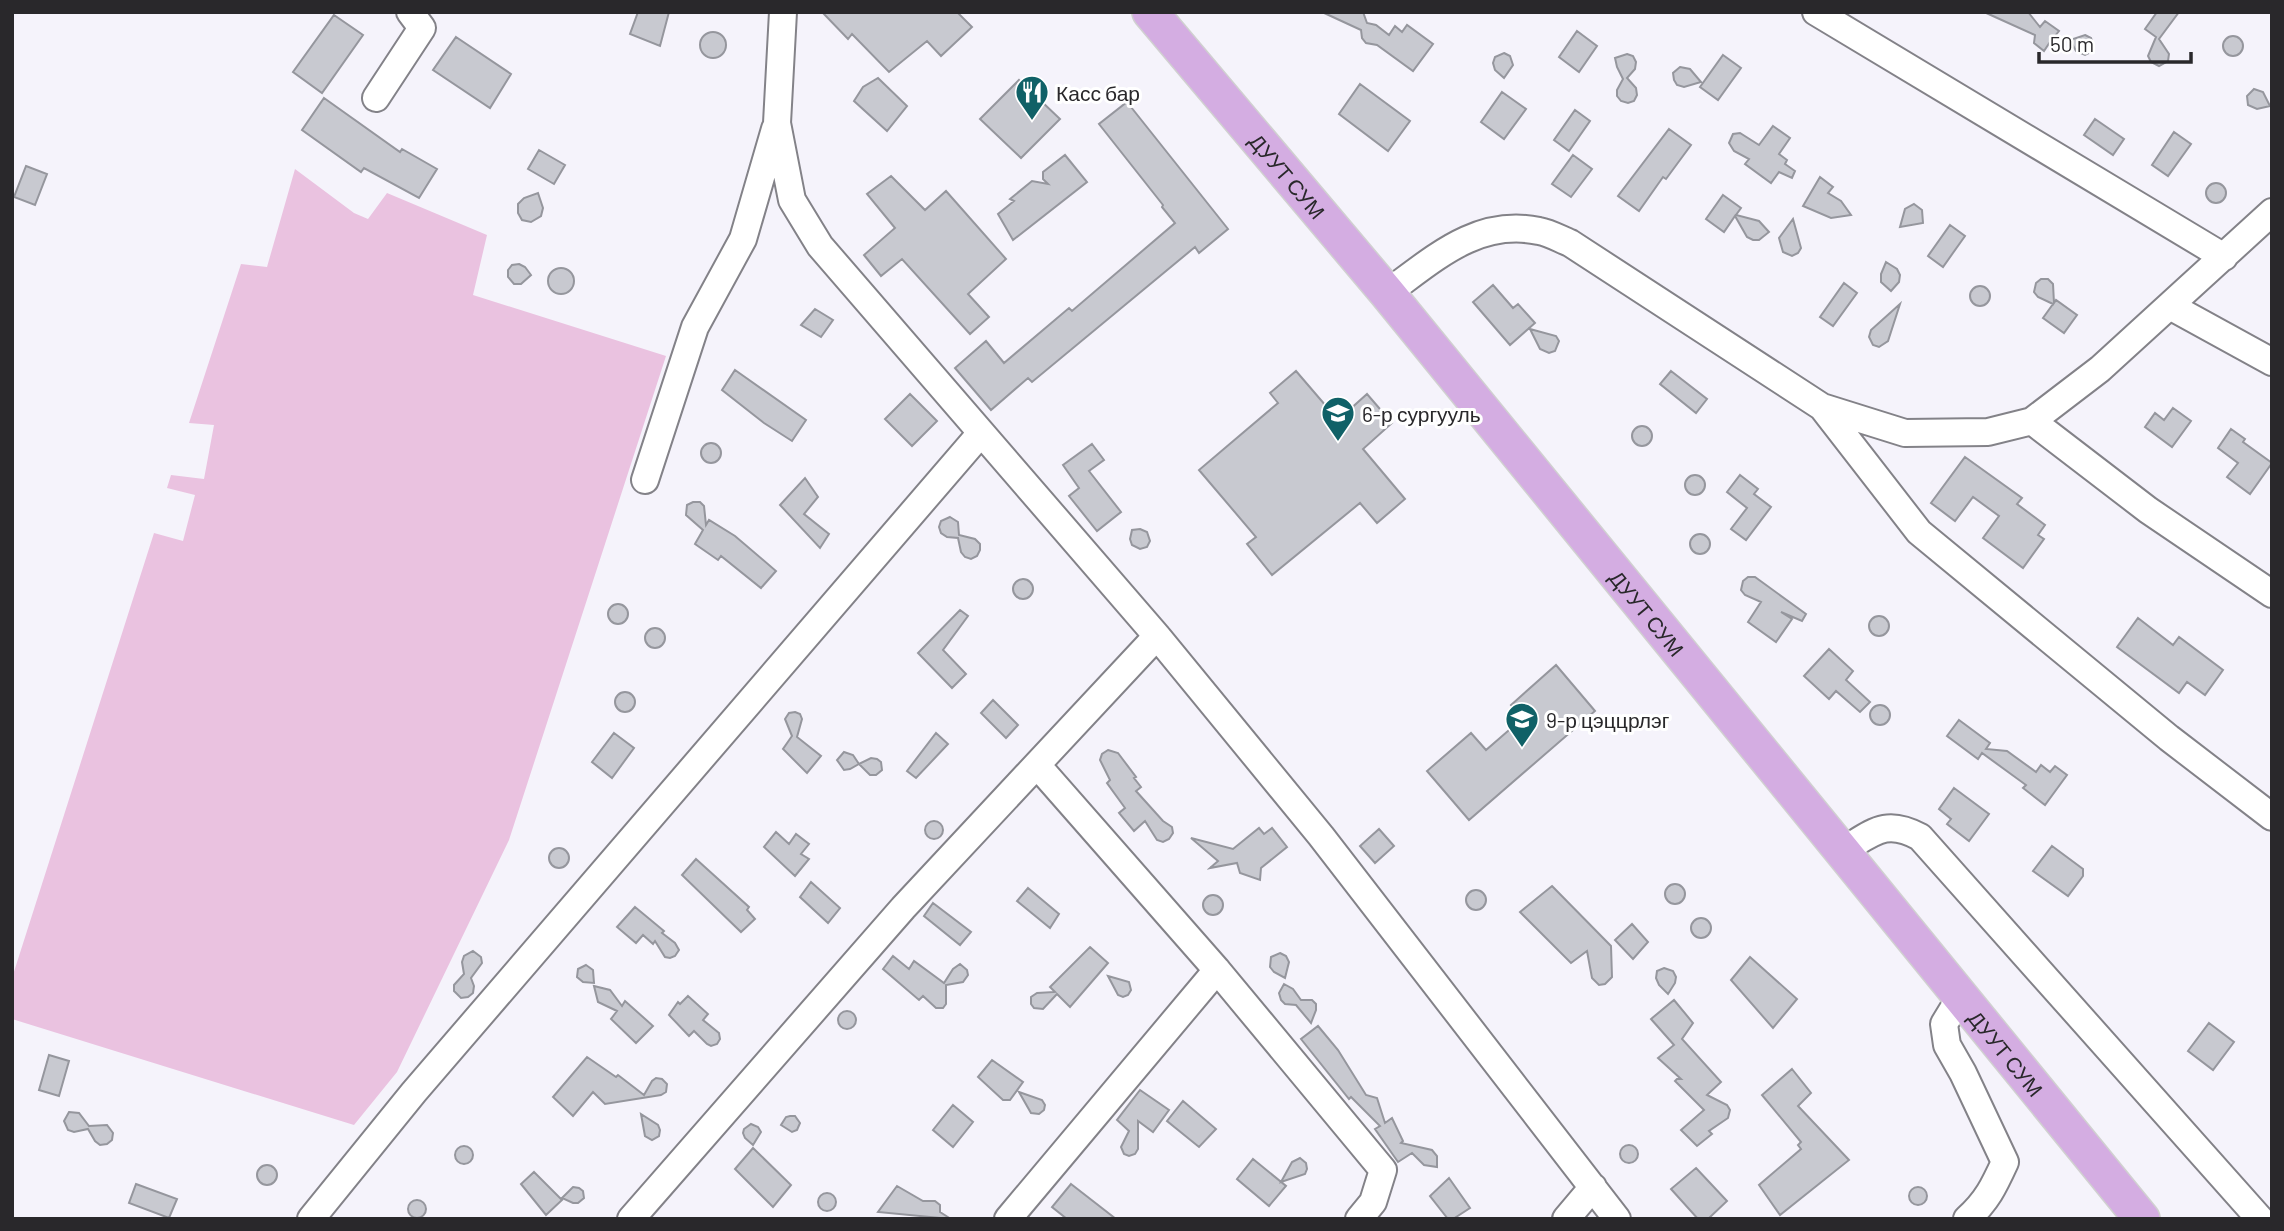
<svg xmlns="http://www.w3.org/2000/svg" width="2284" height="1231" font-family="Barlow,sans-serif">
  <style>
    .green { fill: #eac2e0 }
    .building { fill: #c8c9d0; stroke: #95969d; stroke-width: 2 }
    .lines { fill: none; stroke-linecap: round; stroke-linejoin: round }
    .minor-casing { stroke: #838288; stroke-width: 30 }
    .major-casing { stroke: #d0d0d0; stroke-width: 38 }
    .minor { stroke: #fff; stroke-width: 26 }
    .major { stroke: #d4ade2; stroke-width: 35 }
    .labels { text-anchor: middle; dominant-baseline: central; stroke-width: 6; stroke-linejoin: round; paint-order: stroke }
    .poi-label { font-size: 21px; fill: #29282b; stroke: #fff; text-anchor: start }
    .street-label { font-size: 21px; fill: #29282b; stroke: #fff }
  </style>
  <rect width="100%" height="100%" fill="#f5f3fb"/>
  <!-- green -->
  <path class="green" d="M295,169L354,213L368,219L387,193L487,235L473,295L666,356L509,840L397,1072L354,1125L12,1019V978L154,533L183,541L195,495L167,488L171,475L204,479L214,425L189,423L241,264L267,267Z"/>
  <!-- building -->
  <path class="building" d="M638,12H669L660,46L630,34Z
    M822,12H957L972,27L941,56L927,41L889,72L852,34L848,39Z
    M1322,12H1363L1367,23L1376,25L1389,35L1395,26L1402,32L1407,25L1433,44L1413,71L1377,45L1366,43L1362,38L1361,30Z
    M1984,12H2028L2040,27L2045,21L2059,31L2051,41L2054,44L2050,42L2044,51L2034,43L2035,35Z
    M2157,12H2179L2159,39L2169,54L2168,61L2159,66L2151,62L2148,56L2156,37L2145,29Z
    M334,15L363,35L322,93L293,72Z
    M1577,31L1597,46L1579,72L1559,57Z
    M700 45a13 13 0 1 1 26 0a13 13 0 1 1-26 0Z
    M2085,35L2091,38L2094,47L2091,52L2085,55L2076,51L2070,40Z
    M2223 46a10 10 0 1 1 20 0a10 10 0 1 1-20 0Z
    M456,37L511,74L490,108L433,70Z
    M1504,53L1510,56L1513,65L1504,78L1495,70L1493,63L1495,57Z
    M1627,54L1633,56L1636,62L1635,69L1627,78L1636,88L1637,95L1634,101L1628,103L1621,101L1617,96V90L1623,79L1617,67L1615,58Z
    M1723,55L1741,68L1718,100L1700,87Z
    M1680,67L1690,69L1701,82L1684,87L1677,85L1674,80L1673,73Z
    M878,78L907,106L887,131L854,101L863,87Z
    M1019,80L1060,119L1021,158L980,119Z
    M1360,84L1410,121L1388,151L1339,114Z
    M2254,89L2263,92L2270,106L2257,109L2248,105L2247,96Z
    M1502,92L1526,109L1504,139L1481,122Z
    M324,98L400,152L402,149L437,169L419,198L364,168L361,172L302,130Z
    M1127,102L1228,229L1199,253L1195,247L1032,382L1028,378L991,410L955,368L986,341L1004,363L1069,308L1072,311L1175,223L1162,207L1163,205L1099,124Z
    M1575,110L1590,121L1569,151L1554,140Z
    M2095,119L2124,139L2113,155L2084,135Z
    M1773,126L1790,138L1779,154L1787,160L1785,164L1795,171L1792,178L1779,172L1771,183L1745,164L1749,159L1734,151L1729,143L1733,134L1740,133L1759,145Z
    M1669,129L1691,145L1666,179L1663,177L1639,211L1618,196Z
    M2174,132L2191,144L2168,176L2152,165Z
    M539,150L565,165L554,184L528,169Z
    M1065,155L1087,182L1013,240L998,214L1014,201L1010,199L1032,181L1048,184L1043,179V172Z
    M1573,155L1592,169L1571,197L1552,184Z
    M26,166L47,174L35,205L14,197Z
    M891,176L925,210L946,191L1006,259L968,294L989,317L970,334L902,259L881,276L864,255L895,228L867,194Z
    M1820,177L1833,187L1828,193L1841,201L1851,215L1831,218L1803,206Z
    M2206 193a10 10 0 1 1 20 0a10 10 0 1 1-20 0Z
    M538,193L543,208L541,216L531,222L522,220L518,213V204L524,198Z
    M1723,195L1741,208L1736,215L1759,221L1769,232L1759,240H1753L1747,237L1735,216L1724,232L1706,219Z
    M1914,204L1922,210L1923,223L1900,227L1905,209Z
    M1793,219L1801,248L1798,253L1792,256L1783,252L1779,238Z
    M1950,225L1965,236L1943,267L1928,256Z
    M1886,262L1897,269L1900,275L1899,282L1891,291L1881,282V274Z
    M519,264L525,267L531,275L521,284H514L508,277V270L512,265Z
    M548 281a13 13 0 1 1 26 0a13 13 0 1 1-26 0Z
    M2041,279H2048L2053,284L2054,303L2056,300L2077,315L2064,333L2043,318L2053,304L2038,297L2034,292L2036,283Z
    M1844,283L1857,293L1833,326L1820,317Z
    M1493,285L1513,308L1518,304L1535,323L1510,345L1473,302Z
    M1970 296a10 10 0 1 1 20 0a10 10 0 1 1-20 0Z
    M1900,304L1888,341L1879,347L1873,345L1869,337L1871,330Z
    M815,309L833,320L821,337L801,325Z
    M1530,329L1556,336L1559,341L1555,351L1549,353L1540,349Z
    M735,370L806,420L792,441L764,423L722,390Z
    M1296,371L1338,420L1367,394L1392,423L1363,449L1405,499L1377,523L1360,503L1272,575L1247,544L1256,537L1199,470L1278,403L1270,393Z
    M1671,371L1707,399L1696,413L1660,384Z
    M910,394L937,421L912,446L885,419Z
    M2173,408L2191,421L2172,447L2145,427L2155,413L2164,420Z
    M1632 436a10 10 0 1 1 20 0a10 10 0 1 1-20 0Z
    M2231,429L2245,439L2243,442L2272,463L2250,494L2227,477L2238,463L2218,448Z
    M701 453a10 10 0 1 1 20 0a10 10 0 1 1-20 0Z
    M1092,444L1104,460L1089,471L1121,512L1097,531L1069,496L1079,488L1063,465Z
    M1965,457L2022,498L2017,504L2045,525L2038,535L2044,539L2023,568L1983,538L1999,516L1973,497L1955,521L1931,503Z
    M1685 485a10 10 0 1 1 20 0a10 10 0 1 1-20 0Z
    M1740,475L1758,489L1754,494L1771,507L1746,540L1731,529L1747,508L1727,492Z
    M805,478L818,497L804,514L829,534L820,548L780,505Z
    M693,502H700L704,506L706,525L709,520L735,536L776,571L761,588L721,556L718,560L695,544L703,530L686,515L687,505Z
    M950,517L958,522L959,535L975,539L980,544V550L977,556L971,559L965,557L961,552L958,538L947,537L941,533L939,527L941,521Z
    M1140,529L1147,532L1150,541L1147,547L1140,549L1132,545L1130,539L1132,530Z
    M1690 544a10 10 0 1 1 20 0a10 10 0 1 1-20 0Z
    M1748,577H1755L1806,614L1802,621L1781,612L1792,619L1776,642L1748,622L1761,602L1745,595L1741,590L1743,581Z
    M1013 589a10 10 0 1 1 20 0a10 10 0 1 1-20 0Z
    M608 614a10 10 0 1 1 20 0a10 10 0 1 1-20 0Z
    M960,610L968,616L943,650L966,674L952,688L918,653Z
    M1869 626a10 10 0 1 1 20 0a10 10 0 1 1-20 0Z
    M2138,618L2173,645L2179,637L2223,670L2205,695L2187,682L2179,693L2117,647Z
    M645 638a10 10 0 1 1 20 0a10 10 0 1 1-20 0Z
    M1829,649L1853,671L1846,680L1870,702L1860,712L1836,691L1829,699L1804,676Z
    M1556,665L1595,711L1469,820L1427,771L1471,733L1486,750L1523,718L1511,705Z
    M615 702a10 10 0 1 1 20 0a10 10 0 1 1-20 0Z
    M993,700L1018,725L1006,738L981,713Z
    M1870 715a10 10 0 1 1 20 0a10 10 0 1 1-20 0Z
    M795,712L800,714L802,719L797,737L821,756L807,773L783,749L792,736L785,719L789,713Z
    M1959,720L1990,743L1986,749L2007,751L2036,772L2041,765L2050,772L2055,766L2067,775L2045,805L2023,788L2026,785L1982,753L1978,759L1947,736Z
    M614,733L634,748L612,778L592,762Z
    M936,733L948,744L916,778L907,771Z
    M1108,750L1118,753L1136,777L1134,778L1141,787L1136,791L1163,821L1172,827L1173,833L1169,839L1163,842L1157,840L1145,821L1134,831L1119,813L1125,808L1107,783L1110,780L1100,760L1102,754Z
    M844,752L853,755L859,764L871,758L877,759L881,762L882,770L876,775H870L859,764L850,769L844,770L837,760Z
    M1954,788L1989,814L1969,841L1947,824L1951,819L1939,809Z
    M925 830a9 9 0 1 1 18 0a9 9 0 1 1-18 0Z
    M1259,828L1264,834L1272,828L1287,847L1261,868L1260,880L1240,873L1237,863L1210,868L1218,861L1191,838L1233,849Z
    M1379,829L1394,846L1375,863L1360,846Z
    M776,832L789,844L796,834L809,844L801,854L809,859L795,876L764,847Z
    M2052,846L2083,869V876L2068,896L2033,871Z
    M549 858a10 10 0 1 1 20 0a10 10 0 1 1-20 0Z
    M696,859L749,907L747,910L755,919L741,932L682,875Z
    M811,882L840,908L828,923L800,897Z
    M1665 894a10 10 0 1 1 20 0a10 10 0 1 1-20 0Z
    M1552,886L1611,946L1612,977L1605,984L1599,985L1592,978L1587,951L1571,963L1520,912Z
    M1028,888L1059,914L1050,928L1017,901Z
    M1466 900a10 10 0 1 1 20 0a10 10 0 1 1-20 0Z
    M1203 905a10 10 0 1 1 20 0a10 10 0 1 1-20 0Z
    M933,903L971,932L960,945L924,916Z
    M635,907L664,931L662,933L675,943L679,950L675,956L670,958L665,957L655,941L653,944L643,935L636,943L617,927Z
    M1691 928a10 10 0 1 1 20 0a10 10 0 1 1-20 0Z
    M1632,924L1648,942L1633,959L1615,940Z
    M1090,947L1108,963L1070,1007L1057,994L1043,1009L1034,1008L1031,1004V997L1037,993L1055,992L1050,987Z
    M473,951L481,957L482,963L471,978L474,986L473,993L468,997L461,998L454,991V985L464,974L462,962L464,956Z
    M1280,953L1286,956L1289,962L1285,978L1274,972L1270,967L1271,957Z
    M893,956L909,969L914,961L944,983L953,969L960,964L967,970L968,975L963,982L946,985V1004L943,1008H936L923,996L919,1000L883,969Z
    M1750,957L1797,999L1773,1028L1731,980Z
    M586,965L593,970L594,983L583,982L577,977L578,969Z
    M1664,968L1673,971L1676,977L1675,983L1668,994L1659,985L1656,978L1657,971Z
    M1108,976L1129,982L1131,990L1128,995L1123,997L1118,995Z
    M1284,984L1293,989L1301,1000H1312L1316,1004V1010L1311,1023L1296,1005L1285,1004L1281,1000L1279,993Z
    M594,986L610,990L622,1006L625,1001L653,1026L636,1043L611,1019L617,1011L598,1002Z
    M688,996L708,1014L703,1020L719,1033L720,1039L717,1044L711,1046L707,1044L694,1031L689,1036L669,1015L678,1002L680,1004Z
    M1674,1000L1693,1023L1682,1039L1721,1082L1707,1095L1727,1105L1730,1110L1728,1118L1709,1131L1712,1134L1697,1146L1681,1130L1704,1110L1675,1081L1677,1079H1681L1658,1058L1674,1045L1651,1019Z
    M838 1020a9 9 0 1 1 18 0a9 9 0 1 1-18 0Z
    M2209,1023L2234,1042L2213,1070L2188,1051Z
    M1318,1026L1338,1050L1366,1095L1377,1098L1385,1123L1392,1118L1403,1141L1401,1143L1432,1150L1437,1156V1167L1424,1165L1412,1153L1398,1162L1375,1129L1380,1126L1351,1097L1349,1099L1301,1039Z
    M49,1055L69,1061L59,1096L39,1090Z
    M587,1057L616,1077L618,1075L644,1095L652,1081L656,1078L662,1079L667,1084L666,1092L661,1095L605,1104L593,1092L573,1116L553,1097Z
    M992,1060L1023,1082L1010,1100H1003L978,1077Z
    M1792,1069L1811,1093L1798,1106L1849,1160L1780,1215L1759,1185L1801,1149L1798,1145L1801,1142L1762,1095Z
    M1140,1090L1169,1110L1153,1132L1138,1121V1149L1135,1154L1129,1156L1124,1154L1121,1147L1129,1131L1117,1120Z
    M1019,1092L1042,1100L1045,1105L1044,1110L1039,1114L1031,1113Z
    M1183,1101L1216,1129L1199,1147L1167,1121Z
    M953,1105L973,1122L953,1147L933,1130Z
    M69,1112L79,1113L89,1126L107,1125L113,1133L112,1140L107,1144L100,1145L95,1141L88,1129L74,1132L68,1130L64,1121Z
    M641,1114L658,1125L660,1130L659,1136L652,1140L645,1136Z
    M790,1116H795L800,1123L797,1130L792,1132L781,1125L786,1117Z
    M751,1124L758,1127L761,1132L753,1145L745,1138L743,1133L744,1129Z
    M1620 1154a9 9 0 1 1 18 0a9 9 0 1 1-18 0Z
    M455 1155a9 9 0 1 1 18 0a9 9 0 1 1-18 0Z
    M753,1148L791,1185L773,1207L735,1169Z
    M1300,1158L1306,1163L1307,1169L1305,1174L1281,1182L1292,1162Z
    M1253,1159L1286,1186L1269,1206L1237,1179Z
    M257 1175a10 10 0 1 1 20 0a10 10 0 1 1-20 0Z
    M1696,1168L1727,1201L1708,1219H1698L1671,1189Z
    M534,1172L562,1200L546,1215L521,1184Z
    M1449,1178L1470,1208L1453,1219H1448L1430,1196Z
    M136,1184L177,1199L169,1218L129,1203Z
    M1071,1184L1116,1219H1067L1052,1207Z
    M897,1186L923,1201H935L940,1205V1212L951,1219L878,1212Z
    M573,1187L579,1188L583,1191L584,1198L578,1203H573L562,1198Z
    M1909 1196a9 9 0 1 1 18 0a9 9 0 1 1-18 0Z
    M818 1202a9 9 0 1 1 18 0a9 9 0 1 1-18 0Z
    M408 1209a9 9 0 1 1 18 0a9 9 0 1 1-18 0Z"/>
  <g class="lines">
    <defs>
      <path id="minor" d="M783,12L777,123L792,200L820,246L1157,636L1321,836L1617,1219
        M1816,12L2224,257
        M376,98L422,28L410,12
        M1387,293C1434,259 1477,218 1539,231C1550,233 1560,239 1570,243L1822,407L1919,532L2169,738L2272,817
        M2170,306L2272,362
        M1822,407L1905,433L1988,432L2032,421L2100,369L2272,212
        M2032,421L2148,510L2272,594
        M645,480L695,327L743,239L775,129
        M1037,765L1217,970L1383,1170L1373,1202L1359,1219
        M1842,851C1873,833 1885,818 1920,837L2260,1219
        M1961,996L1944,1024L1947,1045L1963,1073L2005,1162C1994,1186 1987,1201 1967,1219
        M311,1219L414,1092L981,433
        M631,1219L903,908L1157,636
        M1008,1219L1217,970
        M1566,1219L1593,1187"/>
      <g id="major">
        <path id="s1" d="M1150,12L1387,293L2142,1219"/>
      </g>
    </defs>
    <!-- minor casing -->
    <use href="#minor" class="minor-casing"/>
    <!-- major casing -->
    <use href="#major" class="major-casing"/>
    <!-- minor -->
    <use href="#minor" class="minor"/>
    <!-- major -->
    <use href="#major" class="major"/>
  </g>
  <!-- icons -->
  <defs>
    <symbol id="restaurant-pin" viewBox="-11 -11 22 30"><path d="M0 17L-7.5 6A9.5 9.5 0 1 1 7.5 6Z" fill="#106167" stroke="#fff"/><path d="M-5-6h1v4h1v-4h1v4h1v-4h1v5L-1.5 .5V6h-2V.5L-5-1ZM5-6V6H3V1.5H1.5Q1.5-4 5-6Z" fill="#fff"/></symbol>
    <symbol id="school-pin" viewBox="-11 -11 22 30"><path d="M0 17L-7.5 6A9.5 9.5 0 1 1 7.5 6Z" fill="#106167" stroke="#fff"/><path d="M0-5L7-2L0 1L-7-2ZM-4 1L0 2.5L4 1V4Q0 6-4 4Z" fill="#fff"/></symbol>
  </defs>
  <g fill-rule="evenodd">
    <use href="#restaurant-pin" x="1013" y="73" width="38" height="52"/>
    <use href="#school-pin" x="1319" y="394" width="38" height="52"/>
    <use href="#school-pin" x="1503" y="700" width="38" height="52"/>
  </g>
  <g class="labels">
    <!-- poi labels -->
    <g class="poi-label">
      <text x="1056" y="92">Касс бар</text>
      <text x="1362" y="413">6-р сургууль</text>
      <text x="1546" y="719">9-р цэццрлэг</text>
    </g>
    <!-- street labels -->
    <g class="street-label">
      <text stroke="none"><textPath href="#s1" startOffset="214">ДУУТ СУМ</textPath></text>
      <text stroke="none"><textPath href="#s1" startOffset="780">ДУУТ СУМ</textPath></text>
      <text stroke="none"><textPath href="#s1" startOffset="1348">ДУУТ СУМ</textPath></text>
    </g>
  </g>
  <!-- border -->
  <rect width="2284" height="1231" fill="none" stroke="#29282b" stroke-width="28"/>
  <!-- scale -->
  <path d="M2039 52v10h152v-10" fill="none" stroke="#29282b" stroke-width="3.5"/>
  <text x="2050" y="52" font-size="21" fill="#29282b" stroke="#ffffff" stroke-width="5" paint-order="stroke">50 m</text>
</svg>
